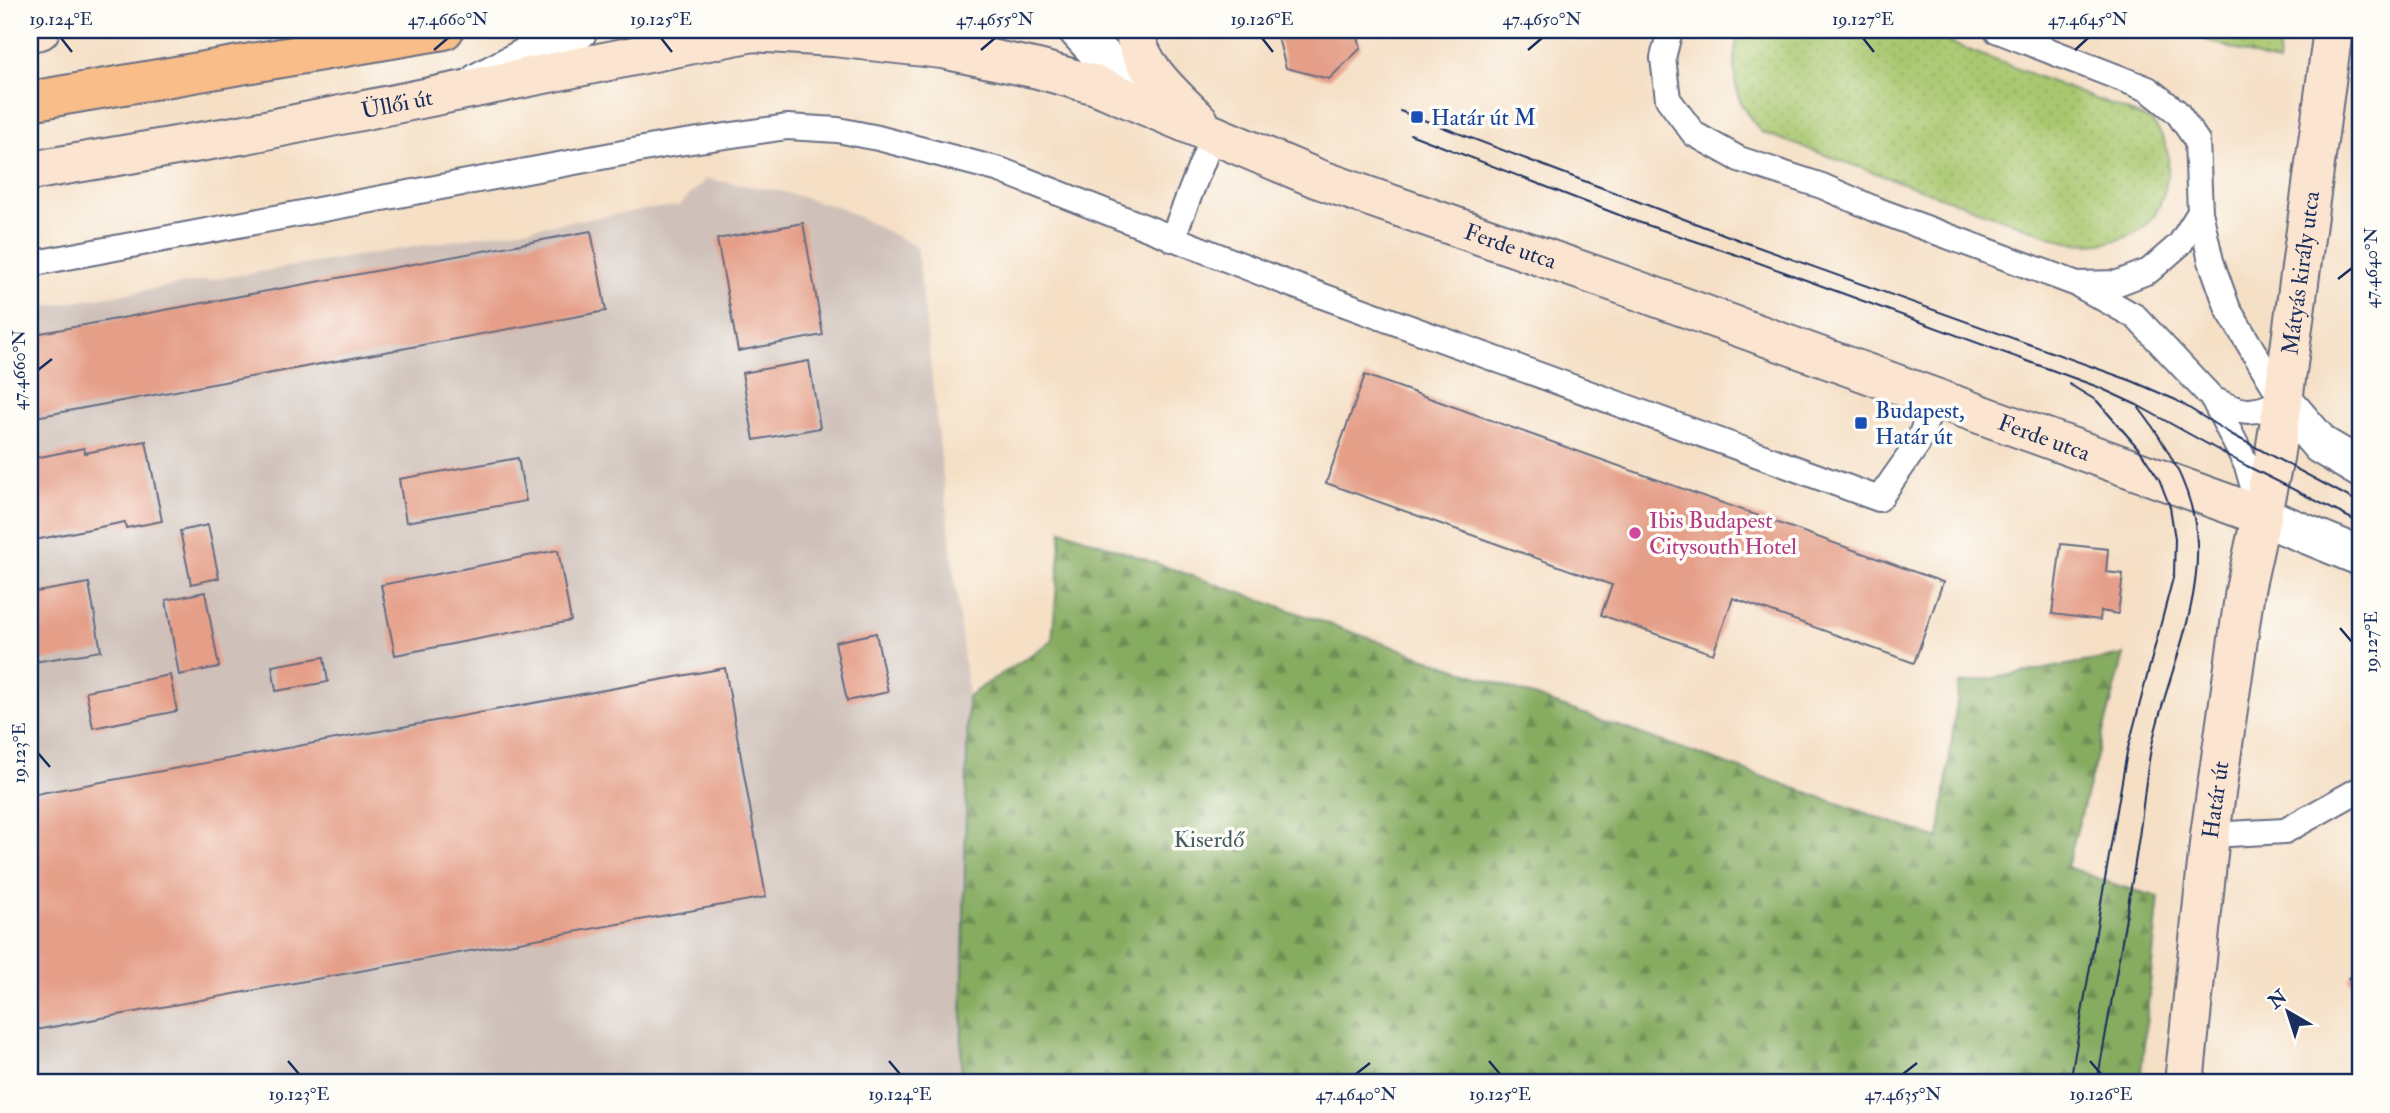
<svg xmlns="http://www.w3.org/2000/svg" width="2390" height="1113" font-family="'IM FELL Double Pica',serif">
  <style>
    .industrial { fill: #cfc1ba }
    .green { fill: url(#green-dots); stroke: #627b66; stroke-width: 2 }
    .forest { fill: url(#forest-firs); stroke: #506e60; stroke-width: 2 }
    .building { fill: #e59f88 }
    .lines { fill: none; stroke-linecap: round; stroke-linejoin: round }
    .service-casing { stroke: #676d82; stroke-width: 28 }
    .tertiary-casing { stroke: #676d82; stroke-width: 42 }
    .secondary-casing { stroke: #676d82; stroke-width: 42 }
    .primary-casing { stroke: #676d82; stroke-width: 42 }
    .service { stroke: #fff; stroke-width: 24 }
    .tertiary { stroke: #fff; stroke-width: 38 }
    .secondary { stroke: #fce5d0; stroke-width: 38 }
    .primary { stroke: #f8bd89; stroke-width: 38 }
    .tram { stroke: #1b2f5e; stroke-width: 2 }
    .ticks { fill: none; stroke: #1b2f5e; stroke-width: 2.5 }
    .transit-dot { fill: #1a4fb4; stroke: #fdfcf7; stroke-width: 2.5 }
    .hotel-dot { fill: #d1479c; stroke: #fdfcf7; stroke-width: 2.5 }
    .labels { text-anchor: middle; dominant-baseline: central; stroke-width: 7; stroke-linejoin: round; paint-order: stroke }
    .street-label { font-size: 23px; fill: #1b2f5e; stroke: #fdfcf7 }
    .transit-label { font-size: 23px; fill: #164399; stroke: #fdfcf7; text-anchor: start }
    .hotel-label { font-size: 23px; fill: #b23c85; stroke: #fdfcf7; text-anchor: start }
    .park-label { font-size: 23px; fill: #465d63; stroke: #fdfcf7 }
    .neatline { fill: none; stroke: #1b2f5e; stroke-width: 2.5 }
    .ticks-label { font-size: 18px; text-anchor: middle; fill: #1b2f5e }
  </style>
  <defs>
    <pattern id="green-dots" width="8" height="8" patternUnits="userSpaceOnUse" patternTransform="scale(1.75)"><rect width="8" height="8" fill="#a9c76e"/><path d="M2 2h.1M6 6h.1" fill="none" stroke="#91ab62" stroke-width="1.8" stroke-linecap="round"/></pattern>
    <pattern id="forest-firs" width="22" height="20" patternUnits="userSpaceOnUse" patternTransform="scale(1.75)"><rect width="22" height="20" fill="#86ac61"/><path d="M5 1l3.5 6h-7zM16 11l3.5 6h-7z" fill="#6d8c53"/></pattern>
  </defs>
  <rect width="100%" height="100%" fill="#fdfcf7"/>
  <filter id="ink" filterUnits="userSpaceOnUse"><feTurbulence type="fractalNoise" baseFrequency=".0143" numOctaves="2"/><feDisplacementMap in="SourceGraphic" scale="14" xChannelSelector="R" yChannelSelector="G"/><feConvolveMatrix kernelMatrix="1 2 1 2 8 2 1 2 1" color-interpolation-filters="sRGB"/></filter>
  <filter id="wash" filterUnits="userSpaceOnUse"><feTurbulence type="fractalNoise" baseFrequency=".00686" numOctaves="4" result="noise"/><feDisplacementMap in="SourceGraphic" scale="28" xChannelSelector="R" yChannelSelector="G"/><feGaussianBlur stdDeviation="1.57" result="paint"/><feColorMatrix in="noise" values="0 0 0 0 0 0 0 0 0 0 0 0 0 0 0 0 0 1.4 0 .05"/><feComposite in="paint" operator="in"/></filter>
  <g filter="url(#wash)">
    <rect width="100%" height="100%" fill="#f5dfc5"/>
    <!-- industrial -->
    <path class="industrial" d="M706,179L780,191L841,208L917,247L968,696L961,1083H30V309L648,209L679,206Z"/>
    <!-- green -->
    <path class="green" d="M1742,30H1917L2150,120C2154,125 2160,131 2163,138C2176,162 2164,214 2141,229C2119,244 2093,246 2067,242L1761,132C1755,123 1746,114 1742,105C1733,88 1731,45 1742,30Z
      M2178,30H2280L2278,64Z"/>
    <!-- forest -->
    <path class="forest" d="M1062,530L1939,839L1959,684L2124,655L2067,867L2119,886L2159,897L2140,1083H961L968,696L1052,641Z"/>
    <g id="blocks">
      <!-- building -->
      <path class="building" d="M1276,30H1356L1361,48L1329,79L1286,68Z
        M803,223L823,335L738,351L717,239Z
        M591,231L606,311L30,418V335Z
        M809,361L820,428L754,440L742,373Z
        M1365,375L1943,582L1914,663L1733,598L1713,654L1601,615L1612,585L1326,483Z
        M146,441L162,521L126,528L125,522L30,541V459L84,448L85,453Z
        M518,458L526,501L406,522L399,479Z
        M208,525L219,578L191,584L180,531Z
        M2061,544L2108,549L2106,572L2123,574L2118,614L2101,611L2100,620L2052,614Z
        M558,550L571,621L395,655L381,585Z
        M89,583L101,651L34,662L30,637V593Z
        M205,592L219,667L179,675L166,600Z
        M876,633L888,692L847,701L835,642Z
        M324,657L328,682L276,691L272,666Z
        M725,668L766,897L30,1031V795Z
        M170,675L177,711L93,728L86,691Z
        M2360,970V995L2348,978Z"/>
    </g>
  </g>
  <g filter="url(#ink)">
    <use href="#blocks" fill-opacity="0" stroke="#676d82" stroke-width="2"/>
    <g class="lines">
      <defs>
        <path id="service" d="M1670,30L1663,58L1668,99L1694,134L1739,159L1822,186L1877,210L2077,284L2136,317L2213,399L2247,466L2259,508
          M1996,30L2148,89L2177,112L2197,141L2200,212L2211,261L2228,309L2283,401C2252,415 2243,414 2213,399
          M1172,239L1213,135
          M30,264L665,145L787,127L838,130L878,138L1000,170L1287,283L1879,499L1917,445L1935,398
          M2077,284L2118,283L2149,271L2180,244L2200,212
          M2210,835L2285,831L2360,789"/>
        <path id="tertiary" d="M1078,30L1148,106
          M479,82L578,30
          M2283,401L2321,445L2360,468
          M2262,516L2360,556"/>
        <g id="secondary">
          <path d="M1134,30C1140,68 1173,95 1199,121"/>
          <path d="M30,32L40,30"/>
          <path id="s1" d="M750,32L834,37L942,49L1038,69L1096,85L1316,178L1617,283L2262,516"/>
          <path id="s2" d="M30,171L246,134L763,30"/>
          <path id="s3" d="M2184,1083L2210,835L2245,590L2274,458L2283,401L2333,30"/>
        </g>
        <path id="primary" d="M30,101L444,30"/>
      </defs>
      <!-- service casing -->
      <use href="#service" class="service-casing"/>
      <!-- tertiary casing -->
      <use href="#tertiary" class="tertiary-casing"/>
      <!-- secondary casing -->
      <use href="#secondary" class="secondary-casing"/>
      <!-- primary casing -->
      <use href="#primary" class="primary-casing"/>
      <!-- service -->
      <use href="#service" class="service"/>
      <!-- tertiary -->
      <use href="#tertiary" class="tertiary"/>
      <!-- secondary -->
      <use href="#secondary" class="secondary"/>
      <!-- primary -->
      <use href="#primary" class="primary"/>
      <!-- tram -->
      <path class="tram" d="M1400,111L1747,243L2132,381L2176,400L2231,434L2360,503
        M1410,134L1632,220L1743,257L2098,387L2137,405L2247,466L2360,523
        M2069,384L2097,401L2139,449L2159,479L2170,507L2175,539L2174,574L2127,752L2070,1083
        M2097,1083C2111,1003 2126,923 2138,843C2143,812 2145,780 2151,749C2165,680 2200,614 2197,543C2195,494 2169,447 2139,408"/>
    </g>
  </g>
  <!-- ticks -->
  <path class="ticks" d="M61,38L72,52M661,38L672,52M1262,38L1273,52M1863,38L1874,52M434,50L448,38M981,50L995,38M1528,50L1542,38M2075,50L2088,38M2338,279L2352,268M38,370L52,359M2340,628L2352,642M38,753L50,767M288,1061L299,1074M889,1061L900,1074M1489,1061L1500,1074M2090,1061L2101,1074M1356,1074L1370,1063M1903,1074L1917,1063"/>
  <!-- markers -->
  <g class="transit-dot">
    <rect x="1410" y="110" width="14" height="14" rx="3.5"/>
    <rect x="1854" y="416" width="14" height="14" rx="3.5"/>
  </g>
  <circle class="hotel-dot" cx="1635" cy="533" r="7"/>
  <g class="labels">
    <!-- street labels -->
    <g class="street-label">
      <text stroke="none"><textPath href="#s2" startOffset="373">Üllői út</textPath></text>
      <text stroke="none"><textPath href="#s1" startOffset="796">Ferde utca</textPath></text>
      <text stroke="none"><textPath href="#s3" startOffset="819">Mátyás király utca</textPath></text>
      <text stroke="none"><textPath href="#s1" startOffset="1363">Ferde utca</textPath></text>
      <text stroke="none"><textPath href="#s3" startOffset="285">Határ út</textPath></text>
    </g>
    <!-- transit labels -->
    <g class="transit-label">
      <text x="1431" y="117">Határ út M</text>
      <text x="1875" y="410">Budapest,<tspan x="1875" dy="26">Határ út</tspan></text>
    </g>
    <!-- hotel labels -->
    <g class="hotel-label">
      <text x="1649" y="520">Ibis Budapest<tspan x="1649" dy="26">Citysouth Hotel</tspan></text>
    </g>
    <!-- park labels -->
    <g class="park-label">
      <text x="1209" y="839">Kiserdő</text>
    </g>
  </g>
  <!-- margin -->
  <rect width="2390" height="1113" fill="none" stroke="#fdfcf7" stroke-width="77"/>
  <!-- north arrow -->
  <g transform="translate(2288 1012) rotate(321)" stroke="#fdfcf7" stroke-width="5" paint-order="stroke">
  <path d="M0-5L12 26L0 18L-12 26Z" fill="#1b2f5e"/>
  <text y="-10" font-size="19" font-weight="bold" text-anchor="middle" fill="#1b2f5e">N</text>
  </g>
  <rect x="38" y="38" width="2314" height="1036" class="neatline"/>
  <g class="ticks-label">
    <text x="61" y="25">19.124°E</text>
    <text x="448" y="25">47.4660°N</text>
    <text x="661" y="25">19.125°E</text>
    <text x="995" y="25">47.4655°N</text>
    <text x="1262" y="25">19.126°E</text>
    <text x="1542" y="25">47.4650°N</text>
    <text x="1863" y="25">19.127°E</text>
    <text x="2088" y="25">47.4645°N</text>
    <text transform="translate(2371 268) rotate(-90)" y="6">47.4640°N</text>
    <text transform="translate(19 370) rotate(-90)" y="6">47.4660°N</text>
    <text transform="translate(2371 642) rotate(-90)" y="6">19.127°E</text>
    <text transform="translate(19 753) rotate(-90)" y="6">19.123°E</text>
    <text x="299" y="1100">19.123°E</text>
    <text x="900" y="1100">19.124°E</text>
    <text x="1356" y="1100">47.4640°N</text>
    <text x="1500" y="1100">19.125°E</text>
    <text x="1903" y="1100">47.4635°N</text>
    <text x="2101" y="1100">19.126°E</text>
  </g>
</svg>
